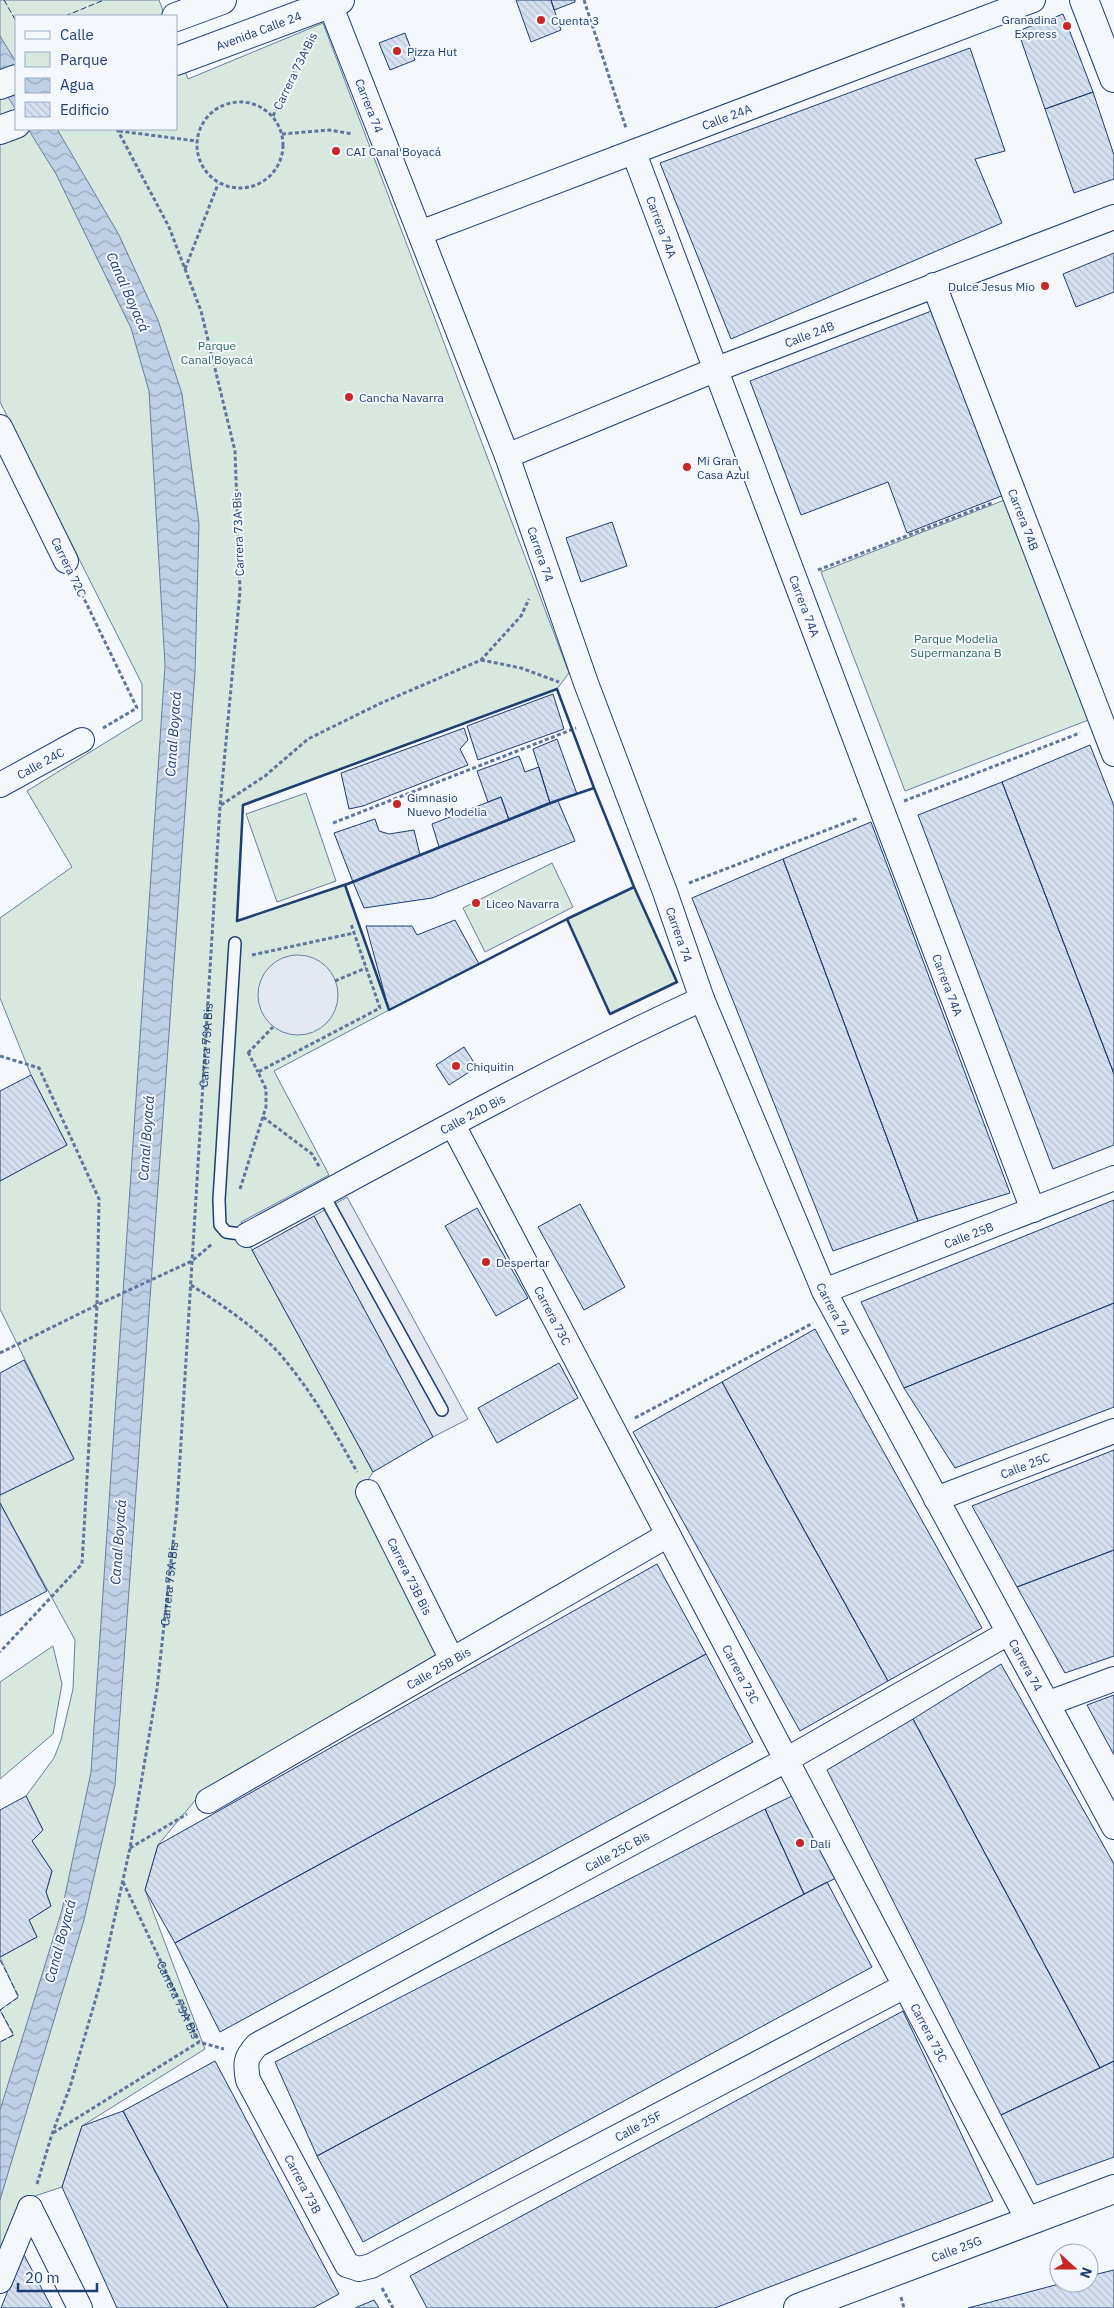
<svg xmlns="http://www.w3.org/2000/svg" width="1114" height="2308" font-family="'IBM Plex Sans',sans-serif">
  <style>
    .green { fill: #d7e8df; stroke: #687fa3 }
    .parking { fill: #e3e8f0; stroke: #687fa3 }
    .water { fill: url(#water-waves); stroke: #687fa3 }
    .building { fill: url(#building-back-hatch); stroke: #1d3f73 }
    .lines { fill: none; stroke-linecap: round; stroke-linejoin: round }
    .lane-casing { stroke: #1d3f73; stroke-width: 14 }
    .street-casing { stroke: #1d3f73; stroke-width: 26 }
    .secondary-casing { stroke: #1d3f73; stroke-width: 30 }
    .path { stroke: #5e769c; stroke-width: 3; stroke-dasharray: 4 2.5; stroke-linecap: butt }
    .lane { stroke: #f4f7fb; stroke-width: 11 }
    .street { stroke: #f4f7fb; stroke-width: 24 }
    .secondary { stroke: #f4f7fb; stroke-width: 28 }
    .fence { stroke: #1d3f73; stroke-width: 1; stroke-dasharray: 6 2.5; stroke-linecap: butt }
    .wall { stroke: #1d3f73; stroke-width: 2.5 }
    .poi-dot { fill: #c62828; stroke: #f4f7fb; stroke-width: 2 }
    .labels { text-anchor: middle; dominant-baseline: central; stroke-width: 4; stroke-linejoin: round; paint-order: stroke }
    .poi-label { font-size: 12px; fill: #1d3f73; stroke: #f4f7fb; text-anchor: start }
    .street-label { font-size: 12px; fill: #1d3f73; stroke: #f4f7fb }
    .park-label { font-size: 12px; fill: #2c6c60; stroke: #f4f7fb }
    .water-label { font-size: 14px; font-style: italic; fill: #1d3f73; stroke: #f4f7fb }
  </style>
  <defs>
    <pattern id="water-waves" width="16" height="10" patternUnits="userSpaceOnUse" patternTransform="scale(1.25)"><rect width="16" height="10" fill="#bed0e5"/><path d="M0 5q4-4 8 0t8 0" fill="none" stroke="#9aaabe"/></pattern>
    <pattern id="building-back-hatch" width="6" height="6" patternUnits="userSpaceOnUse" patternTransform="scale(1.25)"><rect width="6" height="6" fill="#d5e0f0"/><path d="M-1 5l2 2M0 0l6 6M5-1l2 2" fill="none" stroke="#b6c1d1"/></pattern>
  </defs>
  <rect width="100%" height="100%" fill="#f4f7fb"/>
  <!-- green -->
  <path class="green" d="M0,0H159L165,16H16V129H176V48L188,79L323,23L569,673L557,689L243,806L237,921L345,885L389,1010L274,1071L329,1175L241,1222L252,1250L373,1472L359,1494L439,1653L202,1792L158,1845L145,1890L205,2049L82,2126L62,2187L20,2201L0,2249V2042L13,2035L0,2010L18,1997L0,1957L37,1937L29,1920L51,1906L46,1892L52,1871L32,1841L43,1830L26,1796L54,1758L61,1740L73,1689L75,1640L0,1503V1495L74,1459L0,1309V1181L67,1145L31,1075L0,998V918L72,867L27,791L142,720V684L0,402Z
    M1007,499L1091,719L905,791L821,572Z
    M306,793L336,881L277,902L246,814Z
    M552,863L573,907L485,952L463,908Z
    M634,887L677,982L610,1014L567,919Z
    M53,1646L62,1684L53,1734L0,1779V1682Z"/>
  <!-- parking -->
  <path class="parking" d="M258 995a40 40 0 1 1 80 0a40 40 0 1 1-80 0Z
    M347,1197L468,1419L433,1437L314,1216Z"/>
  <!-- water -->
  <path class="water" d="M0,36L16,62V110L0,84Z
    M28,129H57L119,235L158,320L182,394L199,524L195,672L115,1785L84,1920L0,2200V2110L62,1910L91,1772L165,665L149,391L131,328L56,174Z"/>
  <!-- building -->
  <path class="building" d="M516,0H551L561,30L531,42Z
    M551,0H575V2L554,10Z
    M1063,14L1093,92L1045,109L1018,31Z
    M405,33L415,60L390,70L379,43Z
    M970,48L1005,151L975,159L1002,223L731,339L660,163Z
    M1093,92L1114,155V179L1074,193L1045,109Z
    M1114,253V292L1076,307L1063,274Z
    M934,310L1004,495L907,533L888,482L801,515L750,381Z
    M612,522L627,566L581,582L566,538Z
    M553,694L564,729L478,760L467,726Z
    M464,728L468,740L460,749L468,765L363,806L349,809L341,773Z
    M557,739L577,794L550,803L533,749Z
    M1090,745L1114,806V1074L1002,782Z
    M519,756L525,772L539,767L550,803L509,820L501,797L488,802L477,771Z
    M1002,782L1114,1074V1145L1053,1169L918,815Z
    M501,797L509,820L439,847L432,824Z
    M558,801L575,841L432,898L364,908L353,882Z
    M375,819L379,831L389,834L414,830L420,855L353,882L334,833Z
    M871,822L1010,1193L918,1221L783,859Z
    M783,859L918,1221L833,1251L692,898Z
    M455,920L479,964L389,1010L366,926H412L417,935Z
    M464,1047L477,1067L449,1085L436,1065Z
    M31,1075L67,1145L0,1181V1091Z
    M1114,1200V1303L904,1388L861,1302Z
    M580,1204L625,1287L584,1310L538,1227Z
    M477,1208L528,1298L496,1316L445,1226Z
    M314,1216L433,1437L373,1472L252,1250Z
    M1114,1303V1407L955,1468L904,1388Z
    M815,1329L982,1628L888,1681L722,1382Z
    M24,1360L74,1459L0,1495V1373Z
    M559,1363L578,1398L497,1443L478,1408Z
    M722,1382L888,1681L800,1731L633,1432Z
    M1114,1450V1550L1017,1587L972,1506Z
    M0,1503L47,1591L0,1616Z
    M1114,1550V1656L1065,1673L1017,1587Z
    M657,1564L706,1654L175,1943L145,1890L158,1845Z
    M706,1654L753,1742L220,2032L175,1943Z
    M1001,1664L1114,1864V2061L1100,2068L913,1719Z
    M1114,1695V1755L1087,1705Z
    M913,1719L1100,2068L1001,2115L827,1770Z
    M794,1795L836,1878L804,1894L765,1809Z
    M26,1796L43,1830L32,1841L52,1871L46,1892L51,1906L29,1920L37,1937L0,1957V1810Z
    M765,1809L804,1894L317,2156L275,2062Z
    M827,1882L872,1967L363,2242L317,2156Z
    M903,2011L993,2201L715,2308H427L410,2276Z
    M215,2061L339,2294L313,2308H228L123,2111Z
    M1114,2061V2157L1037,2185L1001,2115Z
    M123,2111L228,2308H117L62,2187L82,2126Z
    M23,2253L52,2308H1Z
    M1114,2270V2308H968L1063,2283H1089V2276Z
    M374,2300L379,2308H355Z"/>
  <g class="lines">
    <defs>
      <path id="lane" d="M235,943L219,1200L220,1225L226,1232L247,1235
        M323,1194L442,1410"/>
      <g id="street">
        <path id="s3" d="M330,4L507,456L586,683L665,892L702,999L824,1291L1114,1827"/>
        <path id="s4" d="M634,153L1033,1210"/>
        <path id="s5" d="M420,233L1033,0"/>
        <path id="s6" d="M934,285L1114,754"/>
        <path d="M0,427L66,561"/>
        <path id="s7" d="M507,456L717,369L1114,217"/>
        <path id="s8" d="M0,785L82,740"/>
        <path id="s9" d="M453,1125L1029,2222"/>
        <path id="s10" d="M247,1235C398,1154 547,1070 702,999"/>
        <path id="s11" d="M824,1291L1114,1178"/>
        <path id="s12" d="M368,1492L452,1660"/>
        <path id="s13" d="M936,1499L1114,1431"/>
        <path d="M1049,1703L1114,1679"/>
        <path id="s14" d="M208,1801L668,1535"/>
        <path id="s15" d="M905,1986L371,2266L359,2269L347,2265L248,2080C245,2063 245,2058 257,2045L786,1760L1008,1633"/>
        <path d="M30,2208L80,2308"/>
        <path d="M0,2281L30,2208"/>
      </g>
      <g id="secondary">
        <path d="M1084,0L1114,78"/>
        <path d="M176,17L222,0"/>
        <path id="s16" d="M176,61L340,0"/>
        <path d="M0,85L16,79"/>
        <path d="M0,130L16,124"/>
        <path id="s17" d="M798,2308L1114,2189"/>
      </g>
    </defs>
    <!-- lane casing -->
    <use href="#lane" class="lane-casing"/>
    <!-- street casing -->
    <use href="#street" class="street-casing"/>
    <!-- secondary casing -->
    <use href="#secondary" class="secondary-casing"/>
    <!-- path -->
    <g class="path">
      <path d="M584,0L626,128"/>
      <circle cx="240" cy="145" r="43"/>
      <path d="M273,116L309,41"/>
      <path d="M119,131L196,141"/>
      <path d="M282,134L329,130L353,134"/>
      <path d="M185,269L218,184"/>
      <path d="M818,570L992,503"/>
      <path d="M76,582L137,708L103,728"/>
      <path d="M481,660L521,668L559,682"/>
      <path d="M904,801L1080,733"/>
      <path d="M221,805L265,776L308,739L379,704L481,660L521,616L529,599"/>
      <path d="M333,823L576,728"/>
      <path d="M689,883L858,818"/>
      <path d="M252,955L354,933"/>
      <path d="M335,981L366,968"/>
      <path d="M248,1052L258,1072"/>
      <path d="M248,1053L273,1027"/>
      <path d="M0,1056L39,1068L99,1199L97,1305L82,1564L0,1652"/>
      <path d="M263,1117L312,1154L320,1168"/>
      <path d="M240,1189L266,1107V1089L258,1072L380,1008L351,924"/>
      <path d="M191,1285C222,1305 254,1326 279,1353C310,1389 334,1430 357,1472"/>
      <path d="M0,1353L97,1305L192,1261L212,1244"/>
      <path d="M635,1418L813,1323"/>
      <path d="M130,1848L187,1814"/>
      <path id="s1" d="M123,1882L199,2042"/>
      <path d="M53,2133L199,2042L224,2049"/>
      <path id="s2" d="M37,2184L52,2134L70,2087L100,1984L130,1848L157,1689L177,1507L220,806L240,591L235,451L201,311L169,227L117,129"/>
      <path d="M382,2288L393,2308"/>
      <path d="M901,2297L904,2308"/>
    </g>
    <!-- lane -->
    <use href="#lane" class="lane"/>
    <!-- street -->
    <use href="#street" class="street"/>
    <!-- secondary -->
    <use href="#secondary" class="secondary"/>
    <!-- fence -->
    <path class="fence" d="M4,0L16,21
      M65,16L104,0
      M0,1960L19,1997L0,2010L14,2035L0,2042"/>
    <!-- wall -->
    <path class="wall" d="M557,689L594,788L550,803L353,882L237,921L243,805Z
      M594,788L634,887L567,919L389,1010L345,885L550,803Z
      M634,887L677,982L610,1014L567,919Z"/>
  </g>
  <!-- markers -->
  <g class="poi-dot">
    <circle cx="541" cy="20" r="5"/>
    <circle cx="1067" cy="26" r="5"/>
    <circle cx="397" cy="51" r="5"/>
    <circle cx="336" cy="151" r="5"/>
    <circle cx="1045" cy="286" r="5"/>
    <circle cx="349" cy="397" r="5"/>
    <circle cx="687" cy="467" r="5"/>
    <circle cx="397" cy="804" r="5"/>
    <circle cx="476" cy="903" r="5"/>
    <circle cx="456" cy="1066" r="5"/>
    <circle cx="486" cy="1262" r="5"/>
    <circle cx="800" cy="1843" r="5"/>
  </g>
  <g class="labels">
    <!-- poi labels -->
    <g class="poi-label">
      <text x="1057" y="19" text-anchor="end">Granadina<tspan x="1057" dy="14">Express</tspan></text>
      <text x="551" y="20">Cuenta 3</text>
      <text x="407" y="51">Pizza Hut</text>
      <text x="346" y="151">CAI Canal Boyacá</text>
      <text x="1035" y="286" text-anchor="end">Dulce Jesus Mio</text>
      <text x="359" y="397">Cancha Navarra</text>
      <text x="697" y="460">Mi Gran<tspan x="697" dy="14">Casa Azul</tspan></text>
      <text x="407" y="797">Gimnasio<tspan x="407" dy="14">Nuevo Modelia</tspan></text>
      <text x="486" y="903">Liceo Navarra</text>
      <text x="466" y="1066">Chiquitin</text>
      <text x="496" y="1262">Despertar</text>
      <text x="810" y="1843">Dali</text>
    </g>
    <!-- street labels -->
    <g class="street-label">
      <text stroke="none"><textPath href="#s16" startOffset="88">Avenida Calle 24</textPath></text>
      <text transform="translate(295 71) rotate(-64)">Carrera 73A Bis</text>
      <text stroke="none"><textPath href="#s3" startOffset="109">Carrera 74</textPath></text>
      <text stroke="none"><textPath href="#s5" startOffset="328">Calle 24A</textPath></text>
      <text stroke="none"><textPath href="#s4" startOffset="79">Carrera 74A</textPath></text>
      <text stroke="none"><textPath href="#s7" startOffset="326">Calle 24B</textPath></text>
      <text stroke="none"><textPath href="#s6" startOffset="251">Carrera 74B</textPath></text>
      <text transform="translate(238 534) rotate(-92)">Carrera 73A Bis</text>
      <text stroke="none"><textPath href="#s3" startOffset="589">Carrera 74</textPath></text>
      <text transform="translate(69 567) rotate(64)">Carrera 72C</text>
      <text stroke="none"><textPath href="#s4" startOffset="484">Carrera 74A</textPath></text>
      <text stroke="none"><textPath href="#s8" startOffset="46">Calle 24C</textPath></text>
      <text stroke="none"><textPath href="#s3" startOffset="994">Carrera 74</textPath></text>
      <text stroke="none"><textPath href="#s4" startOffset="889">Carrera 74A</textPath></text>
      <text stroke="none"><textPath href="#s2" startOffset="1156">Carrera 73A Bis</textPath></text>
      <text stroke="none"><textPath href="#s10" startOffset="256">Calle 24D Bis</textPath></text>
      <text stroke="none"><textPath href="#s11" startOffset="155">Calle 25B</textPath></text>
      <text stroke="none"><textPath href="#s3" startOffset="1399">Carrera 74</textPath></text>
      <text stroke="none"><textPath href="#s9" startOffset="215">Carrera 73C</textPath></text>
      <text stroke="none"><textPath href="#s13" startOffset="95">Calle 25C</textPath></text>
      <text stroke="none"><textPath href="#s12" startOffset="94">Carrera 73B Bis</textPath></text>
      <text stroke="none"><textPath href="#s2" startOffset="616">Carrera 73A Bis</textPath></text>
      <text stroke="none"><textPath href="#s3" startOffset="1804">Carrera 74</textPath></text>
      <text stroke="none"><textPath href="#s14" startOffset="266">Calle 25B Bis</textPath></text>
      <text stroke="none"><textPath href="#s9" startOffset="620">Carrera 73C</textPath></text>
      <text stroke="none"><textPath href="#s15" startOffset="1285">Calle 25C Bis</textPath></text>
      <text stroke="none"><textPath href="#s1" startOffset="130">Carrera 73A Bis</textPath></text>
      <text stroke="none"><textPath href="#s9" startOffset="1025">Carrera 73C</textPath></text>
      <text transform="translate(638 2126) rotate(-28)">Calle 25F</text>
      <text transform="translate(303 2184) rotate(62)">Carrera 73B</text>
      <text stroke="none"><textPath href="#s17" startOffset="169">Calle 25G</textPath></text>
    </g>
    <!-- park labels -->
    <g class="park-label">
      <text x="217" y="345">Parque<tspan x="217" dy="14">Canal Boyacá</tspan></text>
      <text x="956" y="638">Parque Modelia<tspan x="956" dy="14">Supermanzana B</tspan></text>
    </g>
    <!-- water labels -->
    <g class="water-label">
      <text transform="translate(128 292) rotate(66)">Canal Boyacá</text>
      <text transform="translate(173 734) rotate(-86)">Canal Boyacá</text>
      <text transform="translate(146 1138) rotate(-86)">Canal Boyacá</text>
      <text transform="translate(118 1542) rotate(-86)">Canal Boyacá</text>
      <text transform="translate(60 1941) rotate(-75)">Canal Boyacá</text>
    </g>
  </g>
  <!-- legend -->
  <rect x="15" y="15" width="162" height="115" fill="#f4f7fb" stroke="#9eadc5"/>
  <rect x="25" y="31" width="25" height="8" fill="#f4f7fb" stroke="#9eadc5"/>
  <text x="60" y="40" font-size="15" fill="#1d3f73">Calle</text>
  <rect x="25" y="52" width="25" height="15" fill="#d7e8df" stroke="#9eadc5"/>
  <text x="60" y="65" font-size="15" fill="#1d3f73">Parque</text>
  <rect x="25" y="78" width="25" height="15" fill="url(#water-waves)" stroke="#9eadc5"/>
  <text x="60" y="90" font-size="15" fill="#1d3f73">Agua</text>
  <rect x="25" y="102" width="25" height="15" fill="url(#building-back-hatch)" stroke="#9eadc5"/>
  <text x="60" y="115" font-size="15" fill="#1d3f73">Edificio</text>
  <!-- north arrow -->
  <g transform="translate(1074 2268) rotate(111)"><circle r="24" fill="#f4f7fb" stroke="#9eadc5"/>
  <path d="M0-4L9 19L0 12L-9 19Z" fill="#c62828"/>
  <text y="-8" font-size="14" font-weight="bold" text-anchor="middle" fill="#1d3f73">N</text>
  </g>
  <!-- scale -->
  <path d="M18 2283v8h79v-8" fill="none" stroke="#1d3f73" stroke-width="2.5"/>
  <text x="25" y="2283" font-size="15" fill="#1d3f73" stroke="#f4f7fb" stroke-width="4" paint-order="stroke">20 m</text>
</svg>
